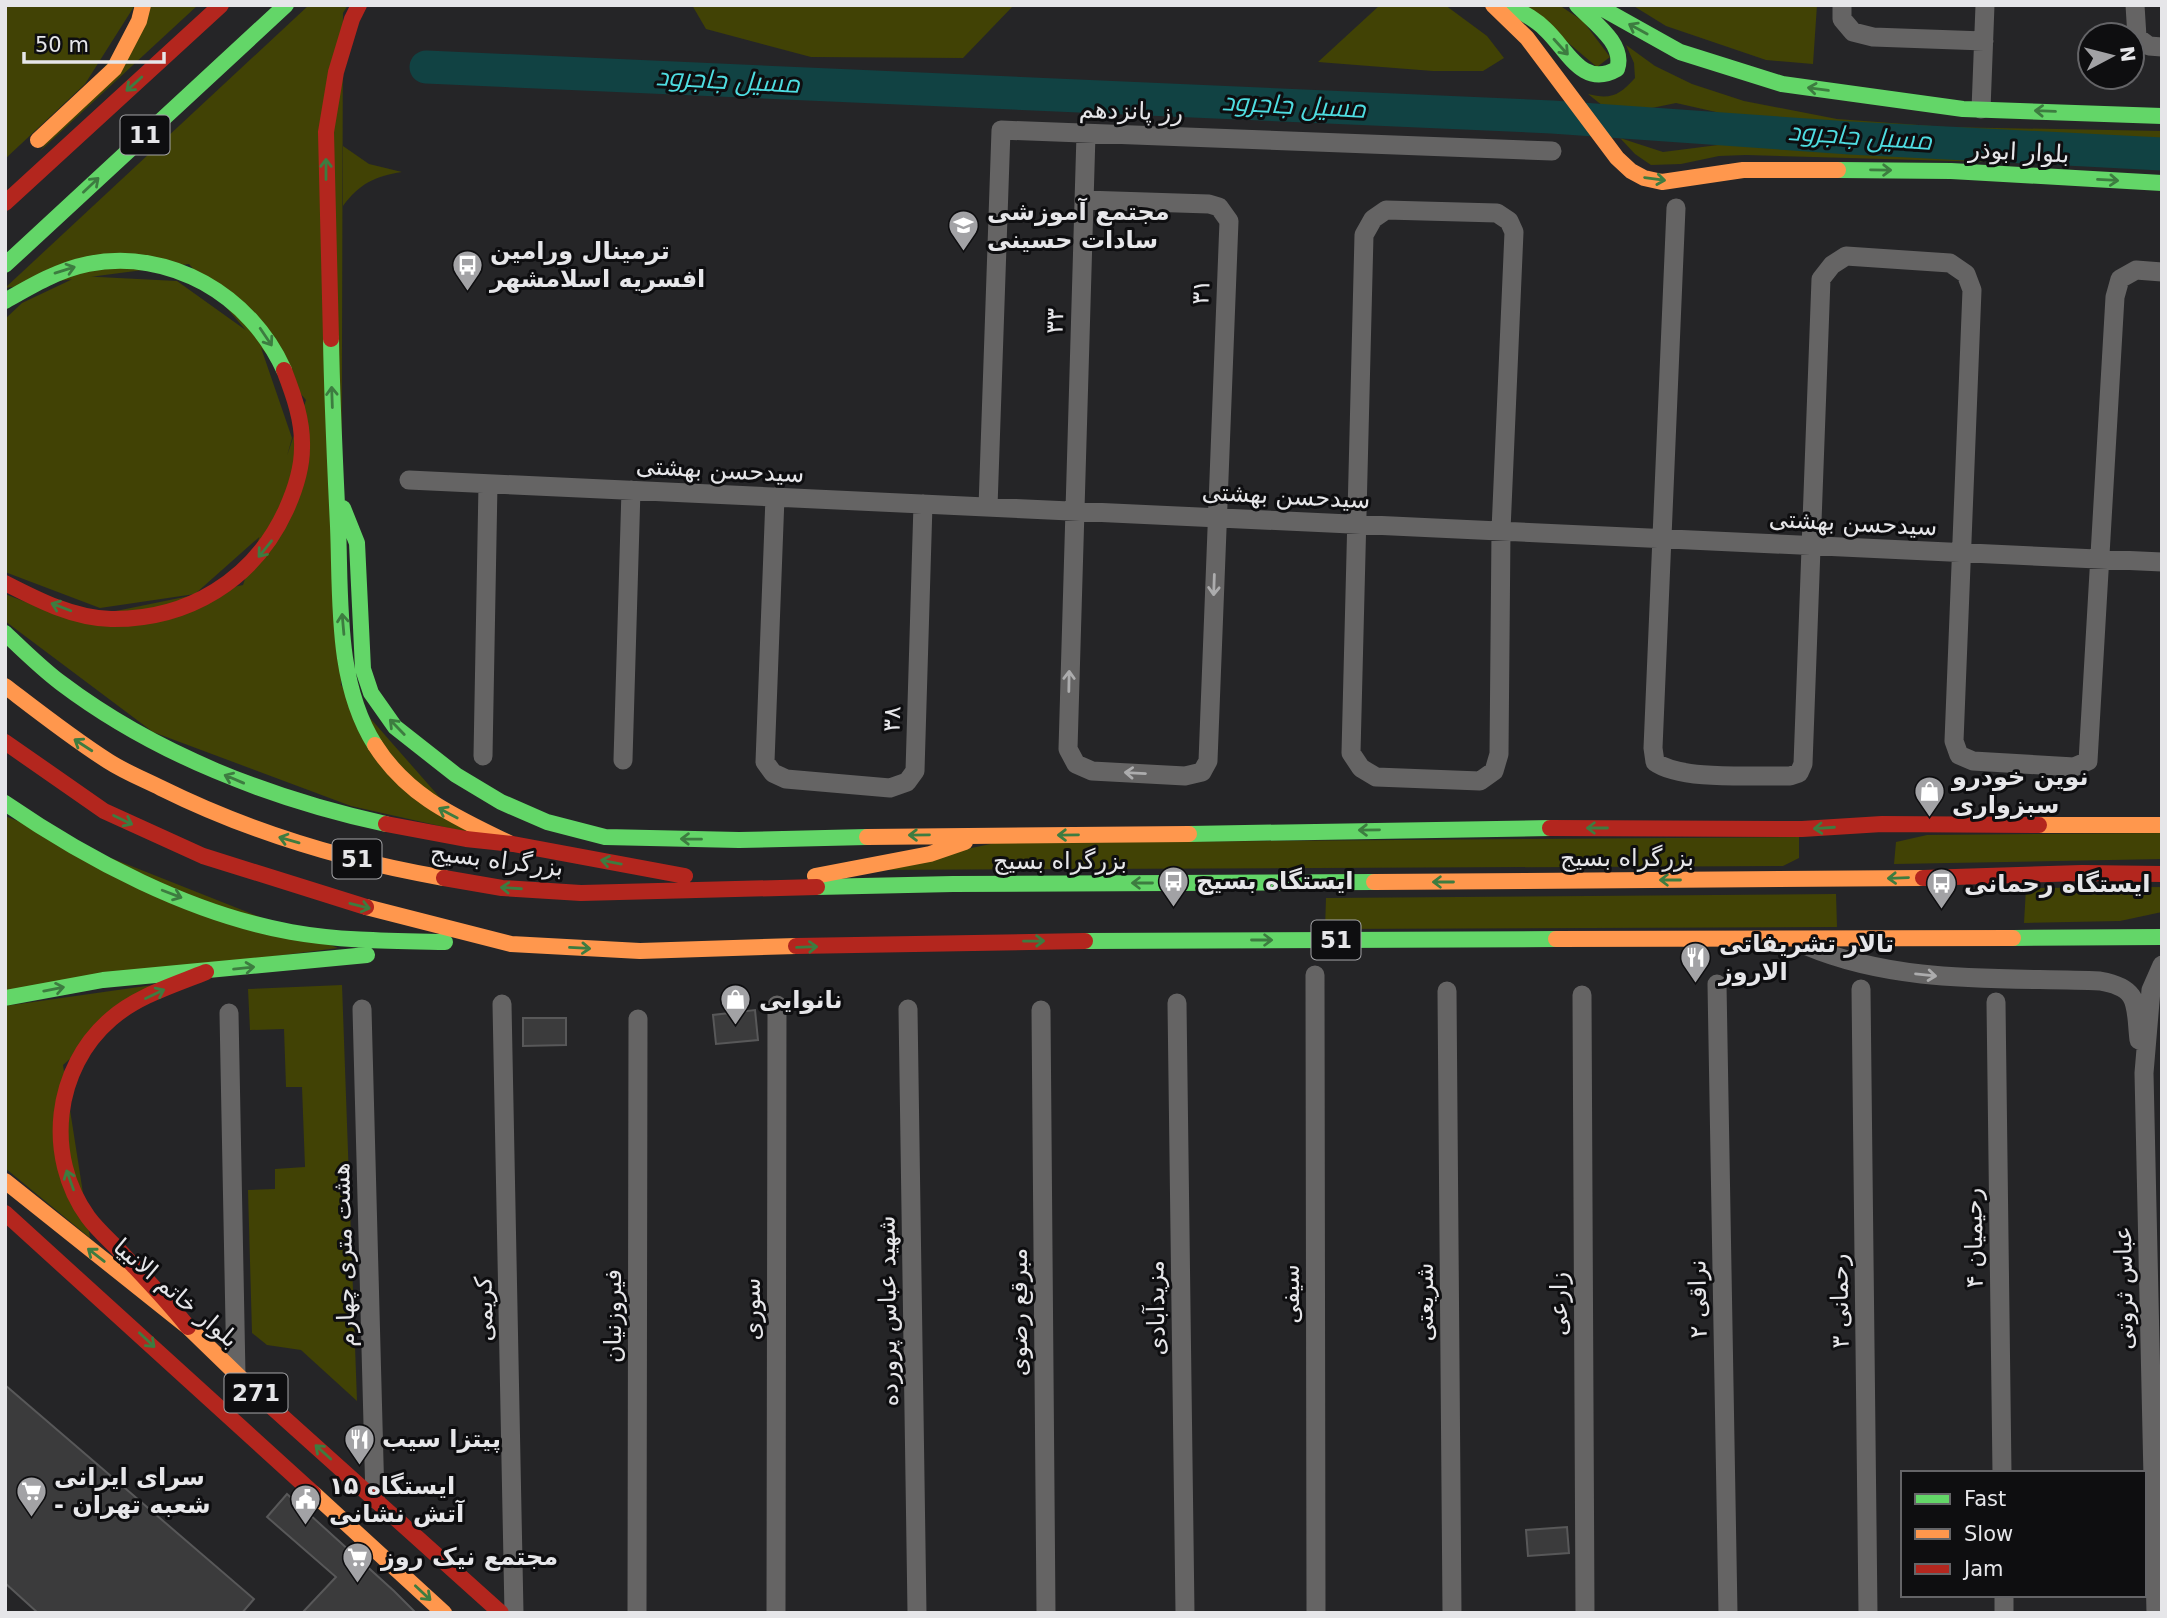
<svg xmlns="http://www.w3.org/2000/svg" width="2167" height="1618" font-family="'DejaVu Sans',Cairo,sans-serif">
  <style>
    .green { fill: #414205 }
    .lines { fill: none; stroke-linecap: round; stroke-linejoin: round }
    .river { stroke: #114243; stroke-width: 33 }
    .building { fill: #3b3b3c; stroke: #585859; stroke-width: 2 }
    .street { stroke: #656464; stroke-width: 19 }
    .fast { stroke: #63d668; stroke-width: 16 }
    .slow { stroke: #ff974d; stroke-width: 16 }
    .jam { stroke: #b3261e; stroke-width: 16 }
    .oneway { stroke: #3d7c40 }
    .oneway2 { stroke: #acacad }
    .labels { text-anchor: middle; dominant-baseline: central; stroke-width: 6; stroke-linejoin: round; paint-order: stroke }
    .shield { fill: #0e0e10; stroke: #a5a5a8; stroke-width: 2 }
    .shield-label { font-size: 23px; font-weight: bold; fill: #e6e6e9 }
    .street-label { font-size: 24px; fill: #e6e6e9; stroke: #0e0e10 }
    .poi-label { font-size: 24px; font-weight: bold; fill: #e6e6e9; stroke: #0e0e10; text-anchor: start }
    .water-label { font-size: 26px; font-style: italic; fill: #4edde1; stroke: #0e0e10 }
  </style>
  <rect width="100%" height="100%" fill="#252527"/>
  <!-- green -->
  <path class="green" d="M5,5H135L85,84L5,159Z
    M152,5H198L40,151Z
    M309,5H348L343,13L341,685L471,833L351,806L153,732L5,621V594L72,620L243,585L306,400L189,264L5,288Z
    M692,5H1014L963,58L811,57L706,29Z
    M1380,5H1445L1487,36L1504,58L1483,71H1433L1318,62Z
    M1523,5H1559L1583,21L1610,57L1597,67Z
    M1632,5H1817L1813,64L1766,60L1666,26Z
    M1626,45L1655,66L1692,84L1744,101L1837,119L1946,127L2162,131V167L1746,155L1719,156L1681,164L1651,165L1635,154L1620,138L1663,152L1726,144L1816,150L1906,134L1743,121L1716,112L1676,103L1642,110H1622L1603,106L1588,94C1611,100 1620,95 1635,78L1634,63Z
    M343,146L369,164L402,172C375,176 359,184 343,206Z
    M79,276L177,281L258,339L292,438L266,531L195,594L100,608L5,572V319L22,303Z
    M5,816L338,948L5,991Z
    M2162,833V859L1894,864L1896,842L1927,835Z
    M1799,837V858L1783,866L868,870L995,843Z
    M2162,887V912L2120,921L2024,923L2026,888Z
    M1836,894L1837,927L1325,929L1326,898Z
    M153,985L63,1065L90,1238L5,1168V1006Z
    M342,985L357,1401L301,1350L267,1345L252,1333L248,1190L275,1189V1169L305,1167L302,1087H286L284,1029L250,1030L248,989Z"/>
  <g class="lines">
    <!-- river -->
    <path class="river" d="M426,67L1552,117L1850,138L2162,154"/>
  </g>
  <!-- building -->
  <path class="building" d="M755,1010L758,1040L716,1044L713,1015Z
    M523,1018H566V1045L523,1046Z
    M5,1385L254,1599L242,1613H38L5,1583Z
    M287,1494L394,1591L416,1613H302L336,1577L267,1517Z
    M1567,1527L1569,1553L1528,1556L1526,1530Z"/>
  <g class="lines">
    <!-- street -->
    <path class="street" d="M1842,5V19L1853,32L1873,37L1984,41
      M2135,5L2137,37L2149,46L2162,47
      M1981,109L1985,5
      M1084,200L1209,204L1219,207L1229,221L1208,761L1202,772L1185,776L1092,771L1076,764L1068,749L1086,134
      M1676,208L1653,748L1655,762C1681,781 1756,775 1790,776L1799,773L1803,764L1821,279L1832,265L1846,256L1950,263L1966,274L1972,290L1954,741L1959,755L1973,761L2074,767L2088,761L2115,297L2120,279L2136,270L2162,272
      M1386,210L1497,213L1509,221L1514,232L1501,530L1499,754L1494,771L1480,781L1376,777L1361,768L1351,753L1364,235L1373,219Z
      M409,480L2162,562
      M775,497L765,762L773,773L786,779L890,788L907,782L915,771L923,504
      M988,507L1001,130L1552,151
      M483,756L488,484
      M623,760L631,490
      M1807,946C1900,985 2002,977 2100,981C2141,988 2135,1005 2139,1040
      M1315,975L1316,1613
      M1717,984L1728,1613
      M1861,989L1868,1613
      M1447,991L1452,1613
      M1582,995L1585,1613
      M1996,1002L2002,1473
      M1177,1003L1185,1613
      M502,1004L514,1613
      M362,1009L375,1499
      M908,1009L917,1613
      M1041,1010L1046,1613
      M229,1013L236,1375
      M2004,1595V1613
      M637,1613L638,1019
      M776,1613L777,1005
      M2156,1613L2144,1073L2151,990L2162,965"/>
    <!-- fast -->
    <path class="fast" d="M1508,5C1521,12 1534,18 1545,29C1567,49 1582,89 1617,69C1626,44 1592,21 1577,5
      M1596,5L1680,52L1782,84L1963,109L2162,116
      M1838,170L1951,171L2162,183
      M5,265L286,5
      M5,301C31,286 58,270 88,264C170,248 250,295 284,370
      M331,339C332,402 335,464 338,526C341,598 335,682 375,745
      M343,508L357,543L363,669L371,693L395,727L456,775L501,802L547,822L605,837L739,840L867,837
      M5,633C23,650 41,668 61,683C155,754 271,799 386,824
      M5,803C88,860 191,914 291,932C341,941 394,941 445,942
      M1189,834L1550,828
      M817,887L953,884L1374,882
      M2013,938L2162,937
      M1085,941L1556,939
      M5,998L103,980L367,955"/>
    <!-- slow -->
    <path class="slow" d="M1493,5L1527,38L1617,158L1631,171L1644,178L1662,182L1743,170H1838
      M38,140L114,69L139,21L143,5
      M5,686C39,712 72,738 108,761C125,772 143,779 161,788C250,832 346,861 444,878
      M375,745C408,797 456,817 509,843
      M2039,825H2162
      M867,837L1189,834
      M815,876L930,854L965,842
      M1374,882L1923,878
      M366,907L511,944L640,951L796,946
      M1556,939L2013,938
      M5,1181L188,1327L254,1391
      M313,1493L444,1613"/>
    <!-- jam -->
    <path class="jam" d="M5,203L221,5
      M331,339L326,132L336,72L352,19L359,5
      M5,583C38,600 73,618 111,619C188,620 254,580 286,510C295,490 302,470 302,448C303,421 294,396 284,370
      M5,742L104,811L203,856L366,907
      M386,824L466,839L513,844L685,876
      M1550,828L1802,829L1882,824L2039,825
      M444,878L502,888L581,893L817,887
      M1923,878L2082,873L2162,874
      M796,946L1085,941
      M5,1213L313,1493
      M188,1327C166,1299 141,1274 117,1248C107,1238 96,1228 88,1217C44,1156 54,1068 111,1019C137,996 174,985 206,972
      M254,1391L501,1613"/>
  </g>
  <!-- one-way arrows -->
  <defs><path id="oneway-shaft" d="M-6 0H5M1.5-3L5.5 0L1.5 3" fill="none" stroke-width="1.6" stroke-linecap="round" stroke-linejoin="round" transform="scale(1.75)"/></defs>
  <g class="oneway">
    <use href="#oneway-shaft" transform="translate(1638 29) rotate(-151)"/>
    <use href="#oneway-shaft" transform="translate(1561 47) rotate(48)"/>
    <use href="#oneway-shaft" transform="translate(134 84) rotate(138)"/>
    <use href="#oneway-shaft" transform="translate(1818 89) rotate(-172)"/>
    <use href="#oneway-shaft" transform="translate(2045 111) rotate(-178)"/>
    <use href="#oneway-shaft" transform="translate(326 169) rotate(-90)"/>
    <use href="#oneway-shaft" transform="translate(1881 170) rotate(1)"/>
    <use href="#oneway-shaft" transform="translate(1655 179) rotate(8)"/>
    <use href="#oneway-shaft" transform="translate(2108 180) rotate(3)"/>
    <use href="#oneway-shaft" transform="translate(91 185) rotate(-43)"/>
    <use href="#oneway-shaft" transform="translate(65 270) rotate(-17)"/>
    <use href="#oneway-shaft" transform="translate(266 337) rotate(56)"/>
    <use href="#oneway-shaft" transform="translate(332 397) rotate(-92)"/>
    <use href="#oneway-shaft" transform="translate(265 549) rotate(129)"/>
    <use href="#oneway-shaft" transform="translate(61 607) rotate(-159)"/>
    <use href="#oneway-shaft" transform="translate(343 624) rotate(-95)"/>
    <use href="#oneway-shaft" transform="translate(397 727) rotate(-134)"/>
    <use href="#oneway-shaft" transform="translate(83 745) rotate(-147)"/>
    <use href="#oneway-shaft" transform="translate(234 779) rotate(-157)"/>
    <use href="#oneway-shaft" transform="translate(448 813) rotate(-152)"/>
    <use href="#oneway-shaft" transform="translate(123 820) rotate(26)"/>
    <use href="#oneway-shaft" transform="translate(1597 828) rotate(-180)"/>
    <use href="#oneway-shaft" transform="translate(1824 828) rotate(176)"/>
    <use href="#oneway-shaft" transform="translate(1369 830) rotate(179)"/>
    <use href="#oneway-shaft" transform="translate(919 835) rotate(179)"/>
    <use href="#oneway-shaft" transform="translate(1068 835) rotate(179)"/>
    <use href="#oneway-shaft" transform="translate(691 839) rotate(-179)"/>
    <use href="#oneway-shaft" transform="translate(289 840) rotate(-164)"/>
    <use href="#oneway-shaft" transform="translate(611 862) rotate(-169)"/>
    <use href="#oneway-shaft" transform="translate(1898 878) rotate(178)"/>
    <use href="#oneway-shaft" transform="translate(1670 880) rotate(180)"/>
    <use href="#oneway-shaft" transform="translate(1443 882) rotate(180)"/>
    <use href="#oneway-shaft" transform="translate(1142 883) rotate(180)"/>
    <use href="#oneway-shaft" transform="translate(511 888) rotate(-176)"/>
    <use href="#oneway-shaft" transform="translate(172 894) rotate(21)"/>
    <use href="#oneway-shaft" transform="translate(360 906) rotate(14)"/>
    <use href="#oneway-shaft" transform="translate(1262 940)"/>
    <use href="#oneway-shaft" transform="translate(1034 941) rotate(-1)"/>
    <use href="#oneway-shaft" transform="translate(807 947) rotate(-2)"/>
    <use href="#oneway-shaft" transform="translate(580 948) rotate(3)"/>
    <use href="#oneway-shaft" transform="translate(244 968) rotate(-6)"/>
    <use href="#oneway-shaft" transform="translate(54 989) rotate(-11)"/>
    <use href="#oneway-shaft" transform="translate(155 994) rotate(-25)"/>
    <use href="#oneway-shaft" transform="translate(70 1180) rotate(-110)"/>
    <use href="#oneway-shaft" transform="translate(96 1255) rotate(-142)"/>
    <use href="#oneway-shaft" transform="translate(147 1340) rotate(43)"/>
    <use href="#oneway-shaft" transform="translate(323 1452) rotate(-138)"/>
    <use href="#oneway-shaft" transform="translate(423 1593) rotate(43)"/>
  </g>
  <g class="oneway2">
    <use href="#oneway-shaft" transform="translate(1214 585) rotate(92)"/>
    <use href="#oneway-shaft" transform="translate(1069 681) rotate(-89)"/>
    <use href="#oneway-shaft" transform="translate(1135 773) rotate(-177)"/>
    <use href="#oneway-shaft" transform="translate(1926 975) rotate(6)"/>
  </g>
  <!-- icons -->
  <defs>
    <symbol id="school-pin" viewBox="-11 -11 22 30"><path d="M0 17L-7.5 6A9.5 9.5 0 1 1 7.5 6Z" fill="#a2a2a5" stroke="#0e0e10"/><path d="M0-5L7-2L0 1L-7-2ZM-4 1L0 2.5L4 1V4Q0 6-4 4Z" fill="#fff"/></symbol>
    <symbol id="bus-pin" viewBox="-11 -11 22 30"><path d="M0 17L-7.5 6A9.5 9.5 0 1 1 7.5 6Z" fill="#a2a2a5" stroke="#0e0e10"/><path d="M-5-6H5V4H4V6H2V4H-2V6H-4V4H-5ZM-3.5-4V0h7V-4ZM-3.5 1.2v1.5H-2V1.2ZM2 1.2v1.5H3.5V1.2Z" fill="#fff"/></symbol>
    <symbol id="shop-pin" viewBox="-11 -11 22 30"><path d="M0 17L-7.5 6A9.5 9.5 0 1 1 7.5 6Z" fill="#a2a2a5" stroke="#0e0e10"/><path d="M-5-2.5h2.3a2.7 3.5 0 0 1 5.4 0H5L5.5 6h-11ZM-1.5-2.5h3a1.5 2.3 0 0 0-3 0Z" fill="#fff"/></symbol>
    <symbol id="restaurant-pin" viewBox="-11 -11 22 30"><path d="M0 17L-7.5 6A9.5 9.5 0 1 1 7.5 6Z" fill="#a2a2a5" stroke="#0e0e10"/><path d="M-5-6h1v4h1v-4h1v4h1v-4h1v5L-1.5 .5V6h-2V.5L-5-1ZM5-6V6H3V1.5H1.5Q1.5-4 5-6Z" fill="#fff"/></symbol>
    <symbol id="supermarket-pin" viewBox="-11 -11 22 30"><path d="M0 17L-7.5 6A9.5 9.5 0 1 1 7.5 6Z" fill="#a2a2a5" stroke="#0e0e10"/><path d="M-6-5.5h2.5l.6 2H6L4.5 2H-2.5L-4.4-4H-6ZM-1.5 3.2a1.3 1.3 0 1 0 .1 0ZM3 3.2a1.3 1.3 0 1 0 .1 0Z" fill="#fff"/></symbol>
    <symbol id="civic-pin" viewBox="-11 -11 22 30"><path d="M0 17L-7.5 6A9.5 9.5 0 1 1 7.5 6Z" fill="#a2a2a5" stroke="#0e0e10"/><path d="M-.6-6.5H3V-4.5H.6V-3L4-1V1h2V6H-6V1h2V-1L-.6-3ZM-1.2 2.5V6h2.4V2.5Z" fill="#fff"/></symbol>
  </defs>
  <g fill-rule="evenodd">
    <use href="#school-pin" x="946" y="208" width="35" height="47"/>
    <use href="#bus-pin" x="450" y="248" width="35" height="47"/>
    <use href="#shop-pin" x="1912" y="774" width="35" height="47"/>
    <use href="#bus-pin" x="1156" y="864" width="35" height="47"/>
    <use href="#bus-pin" x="1924" y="866" width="35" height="47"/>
    <use href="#restaurant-pin" x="1678" y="940" width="35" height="47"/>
    <use href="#shop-pin" x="718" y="982" width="35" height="47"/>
    <use href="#restaurant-pin" x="342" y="1422" width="35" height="47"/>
    <use href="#supermarket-pin" x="14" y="1474" width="35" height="47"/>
    <use href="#civic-pin" x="288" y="1482" width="35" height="47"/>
    <use href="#supermarket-pin" x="340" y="1540" width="35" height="47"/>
  </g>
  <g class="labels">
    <!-- shield labels -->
    <g class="shield">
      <rect x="120.5" y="115.5" width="49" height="39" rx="5"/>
      <rect x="332.5" y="839.5" width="49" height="39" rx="5"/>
      <rect x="1311.5" y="920.5" width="49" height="39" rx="5"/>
      <rect x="224.5" y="1373.5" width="63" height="39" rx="5"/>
    </g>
    <g class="shield-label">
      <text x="145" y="135">11</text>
      <text x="357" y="859">51</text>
      <text x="1336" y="940">51</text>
      <text x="256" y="1393">271</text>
    </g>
    <!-- street labels -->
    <g class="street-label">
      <text transform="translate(1131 111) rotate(2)">رز پانزدهم</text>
      <text transform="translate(2019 152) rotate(3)">بلوار ابوذر</text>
      <text transform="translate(1201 292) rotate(-87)">۳۱</text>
      <text transform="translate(1055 321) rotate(-88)">۳۳</text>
      <text transform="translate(720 470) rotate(3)">سیدحسن بهشتی</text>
      <text transform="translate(1286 496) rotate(3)">سیدحسن بهشتی</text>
      <text transform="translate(1853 523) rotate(3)">سیدحسن بهشتی</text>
      <text transform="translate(892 719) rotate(-88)">۳۸</text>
      <text x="1627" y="858">بزرگراه بسیج</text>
      <text transform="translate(497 860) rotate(7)">بزرگراه بسیج</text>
      <text x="1060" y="861">بزرگراه بسیج</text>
      <text transform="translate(1974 1238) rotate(-91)">رحیمیان ۴</text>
      <text transform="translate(344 1255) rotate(-92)">هشت متری چهارم</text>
      <text transform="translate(2124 1288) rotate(-91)">عباس ثروتی</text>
      <text transform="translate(176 1293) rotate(40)">بلوار خاتم الانبیا</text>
      <text transform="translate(1291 1294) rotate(-90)">سیفی</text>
      <text transform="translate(1698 1299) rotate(-91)">نراقی ۲</text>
      <text transform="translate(1840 1301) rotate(-91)">رحمانی ۳</text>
      <text transform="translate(1425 1302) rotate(-90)">شریعتی</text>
      <text transform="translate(1559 1304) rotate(-90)">زارعی</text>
      <text transform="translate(1156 1308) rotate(-91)">مزیدآبادی</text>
      <text transform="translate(484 1309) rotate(-91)">کریمی</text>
      <text transform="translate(752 1309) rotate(-90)">سوری</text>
      <text transform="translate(888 1311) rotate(-91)">شهید عباس پرورده</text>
      <text transform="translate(1019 1312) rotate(-90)">مبرقع رضوی</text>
      <text transform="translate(613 1316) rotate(-90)">فیروزنیان</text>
    </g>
    <!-- poi labels -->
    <g class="poi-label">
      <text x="987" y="212">مجتمع آموزشی<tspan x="987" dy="28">سادات حسینی</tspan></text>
      <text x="490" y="251">ترمینال ورامین<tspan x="490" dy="28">افسریه اسلامشهر</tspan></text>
      <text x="1952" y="777">نوین خودرو<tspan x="1952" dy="28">سبزواری</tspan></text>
      <text x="1196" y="881">ایستگاه بسیج</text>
      <text x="1964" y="884">ایستگاه رحمانی</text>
      <text x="1719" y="944">تالار تشریفاتی<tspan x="1719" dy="28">الاروز</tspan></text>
      <text x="759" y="1000">نانوایی</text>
      <text x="382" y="1439">پیتزا سیب</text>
      <text x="54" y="1477">سرای ایرانی<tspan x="54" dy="28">- شعبه تهران</tspan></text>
      <text x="329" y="1486">ایستگاه ۱۵<tspan x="329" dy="28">آتش نشانی</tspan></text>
      <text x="381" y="1557">مجتمع نیک‌ روز</text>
    </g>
    <!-- water labels -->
    <g class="water-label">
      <text transform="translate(728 80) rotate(3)">مسیل جاجرود</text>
      <text transform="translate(1294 105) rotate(3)">مسیل جاجرود</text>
      <text transform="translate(1860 136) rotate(4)">مسیل جاجرود</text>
    </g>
  </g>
  <!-- border -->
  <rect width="2167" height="1618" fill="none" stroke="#e6e6e9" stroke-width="14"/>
  <!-- legend -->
  <rect x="1901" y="1471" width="245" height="126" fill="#0e0e10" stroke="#646467" stroke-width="2"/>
  <rect x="1915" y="1494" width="35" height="10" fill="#63d668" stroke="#646467" stroke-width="2"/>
  <text x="1964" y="1506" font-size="21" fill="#e6e6e9">Fast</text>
  <rect x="1915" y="1529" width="35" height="10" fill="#ff974d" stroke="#646467" stroke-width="2"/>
  <text x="1964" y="1541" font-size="21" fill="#e6e6e9">Slow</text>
  <rect x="1915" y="1564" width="35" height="10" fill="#b3261e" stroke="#646467" stroke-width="2"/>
  <text x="1964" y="1576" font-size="21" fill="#e6e6e9">Jam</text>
  <!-- north arrow -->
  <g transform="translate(2111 56) rotate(83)"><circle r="33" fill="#0e0e10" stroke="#646467" stroke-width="2"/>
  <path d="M0-5L12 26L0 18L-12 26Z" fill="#a2a2a5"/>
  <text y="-10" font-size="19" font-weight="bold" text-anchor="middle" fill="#e6e6e9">N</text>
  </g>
  <!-- scale -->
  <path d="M24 52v10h140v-10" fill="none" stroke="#e6e6e9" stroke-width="3.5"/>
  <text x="35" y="52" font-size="21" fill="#e6e6e9" stroke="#0e0e10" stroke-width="5" paint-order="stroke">50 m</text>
</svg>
